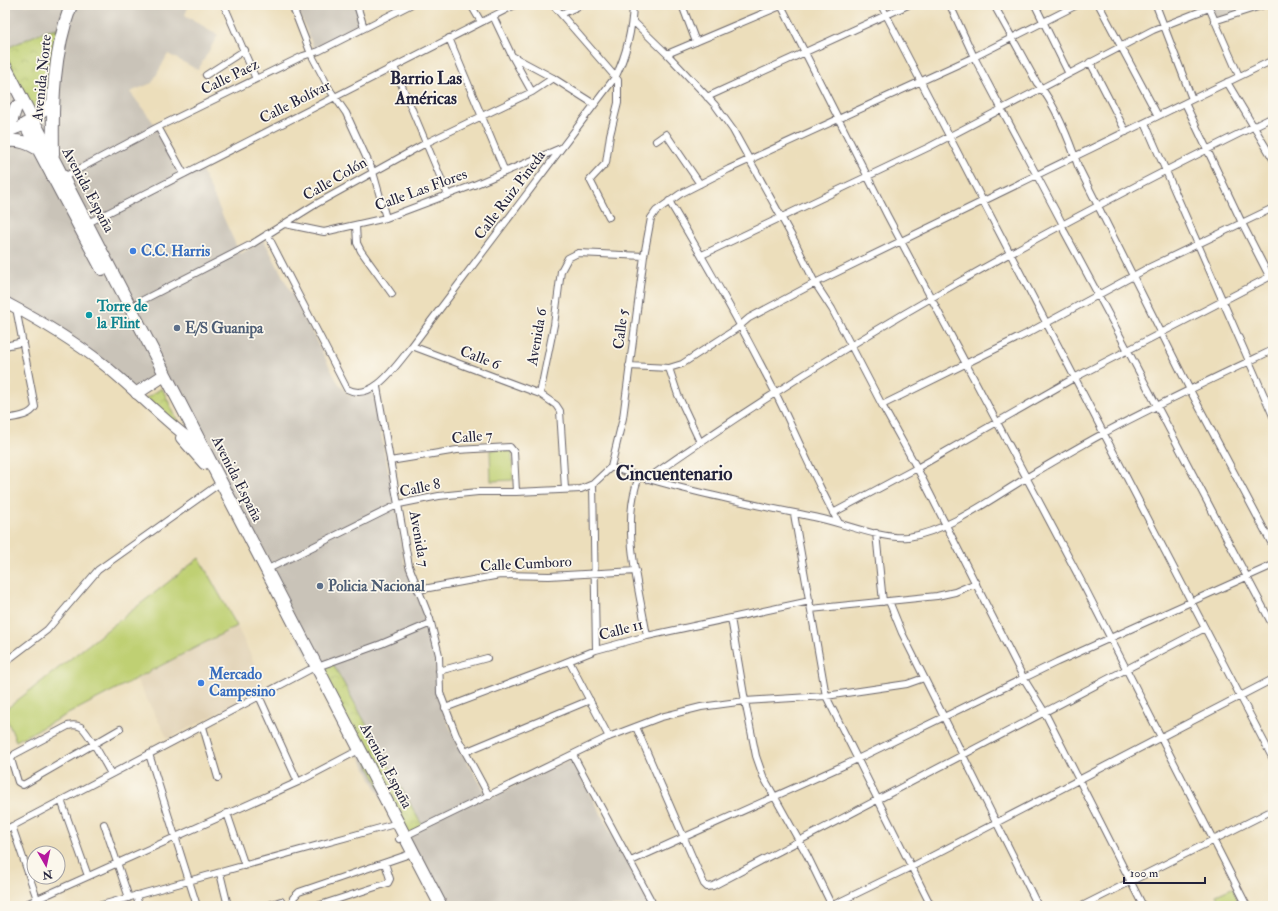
<svg xmlns="http://www.w3.org/2000/svg" width="1278" height="911" font-family="'IM FELL Double Pica',serif">
  <style>
    .built { fill: #e1d2b5 }
    .industrial { fill: #c9c3b8 }
    .grass { fill: #bfd073; stroke: #707957 }
    .park { fill: url(#park-crowns); stroke: #707957 }
    .lines { fill: none; stroke-linecap: round; stroke-linejoin: round }
    .street-casing { stroke: #696468; stroke-width: 8 }
    .primary-casing { stroke: #696468; stroke-width: 12 }
    .highway-casing { stroke: #696468; stroke-width: 14 }
    .street { stroke: #fff; stroke-width: 6 }
    .primary { stroke: #fff; stroke-width: 10 }
    .highway { stroke: #fff; stroke-width: 12 }
    .shop-dot { fill: #3f7fe0; stroke: #fbf7ec; stroke-width: 1.5 }
    .culture-dot { fill: #0f9aa8; stroke: #fbf7ec; stroke-width: 1.5 }
    .service-dot { fill: #5c6f8a; stroke: #fbf7ec; stroke-width: 1.5 }
    .labels { text-anchor: middle; dominant-baseline: central; stroke-width: 3.5; stroke-linejoin: round; paint-order: stroke }
    .street-label { font-size: 15px; fill: #22223b; stroke: #fbf7ec }
    .shop-label { font-size: 15px; font-weight: bold; fill: #366cbe; stroke: #fbf7ec; text-anchor: start }
    .culture-label { font-size: 15px; font-weight: bold; fill: #0d838f; stroke: #fbf7ec; text-anchor: start }
    .service-label { font-size: 15px; font-weight: bold; fill: #4e5e75; stroke: #fbf7ec; text-anchor: start }
    .quarter-label { font-size: 17px; font-weight: bold; fill: #22223b; stroke: #fbf7ec }
    .district-label { font-size: 19px; font-weight: bold; fill: #22223b; stroke: #fbf7ec }
  </style>
  <defs>
    <pattern id="park-crowns" width="20" height="18" patternUnits="userSpaceOnUse"><rect width="20" height="18" fill="#bfd073"/><path d="M2 6a3 3 0 1 1 6 0M12 15a3 3 0 1 1 6 0" fill="none" stroke="#a4b264"/></pattern>
  </defs>
  <rect width="100%" height="100%" fill="#fbf7ec"/>
  <filter id="ink" filterUnits="userSpaceOnUse"><feTurbulence type="fractalNoise" baseFrequency=".025" numOctaves="2"/><feDisplacementMap in="SourceGraphic" scale="8" xChannelSelector="R" yChannelSelector="G"/><feConvolveMatrix kernelMatrix="1 2 1 2 8 2 1 2 1" color-interpolation-filters="sRGB"/></filter>
  <filter id="wash" filterUnits="userSpaceOnUse"><feTurbulence type="fractalNoise" baseFrequency=".012" numOctaves="4" result="noise"/><feDisplacementMap in="SourceGraphic" scale="16" xChannelSelector="R" yChannelSelector="G"/><feGaussianBlur stdDeviation="0.9" result="paint"/><feColorMatrix in="noise" values="0 0 0 0 0 0 0 0 0 0 0 0 0 0 0 0 0 1.4 0 .05"/><feComposite in="paint" operator="in"/></filter>
  <g filter="url(#wash)">
    <rect width="100%" height="100%" fill="#ecdebb"/>
    <!-- built -->
    <path class="built" d="M237,626L266,688L168,739L136,679Z"/>
    <!-- industrial -->
    <path class="industrial" d="M5,5H189L185,15L218,35L198,70L168,54L152,83L130,92L156,126L184,176L201,168L240,254L264,240L337,381L345,391L348,395L359,396L374,391L385,456L397,509L404,561L429,627L436,655V691L441,708L461,751L489,798L572,759L650,906H437L162,375L137,391L5,299Z
      M296,5H358L363,27L315,51Z
      M1210,5H1257L1215,19Z"/>
    <!-- grass -->
    <path class="grass" d="M512,449L513,480L491,481L490,450Z
      M199,558L237,626L16,741L5,715V710Z
      M1232,888L1240,906H1221L1216,895Z"/>
    <!-- park -->
    <path class="park" d="M64,27L52,104L32,121L5,66V49L47,30Z
      M162,388L181,428L145,399Z
      M332,662L423,827L405,836L317,667Z"/>
  </g>
  <g filter="url(#ink)">
    <g class="lines">
      <defs>
        <path id="street" d="M224,5L256,79
          M292,5L311,54L330,90L346,113L373,172L386,218
          M357,5L364,28
          M471,5L481,22
          M553,5L618,80V103L610,135L606,163L590,180L609,217
          M682,5L696,42
          M781,5L887,215L1086,590L1247,906
          M881,5L1273,759
          M950,5L974,57L1061,221L1064,231C1135,362 1203,495 1273,626
          M994,5L1037,83C1054,101 1070,142 1078,166L1190,390L1273,546
          M1035,5L1069,74
          M1099,5L1158,116
          M1156,5L1192,99
          M1208,5L1239,76
          M561,14L581,5
          M493,16L512,56L532,92
          M633,21L667,54L715,105L733,130L795,242L815,283L832,309L882,405L917,468L1024,679L1044,711L1143,906
          M1214,21L1264,5
          M449,38L505,172
          M667,54L783,5
          M512,56L553,78L594,104
          M1090,62L1126,132
          M394,67L448,195
          M206,75L245,50
          M1227,82L1273,159
          M707,97L908,5
          M1185,103L1242,223L1268,274L1273,278
          M1145,123L1273,416
          M158,127L184,174
          M656,141L666,134L700,184
          M64,177L158,127L303,56L319,51L410,5
          M669,201C707,264 742,327 775,392C797,436 815,481 839,523
          M88,223L515,5
          M285,224L324,232L386,218L474,185L561,148
          M356,226L357,243L361,251L392,294
          M267,234L347,389C373,403 397,364 412,346L616,76C626,55 632,29 633,5
          M702,255L929,147L1153,30L1209,8
          M132,308L141,301L252,244L316,204L426,143L532,92L553,78
          M5,346L23,342
          M412,346L540,394
          M629,366L669,368L682,364L736,329L749,318L815,283L1273,60
          M669,368L678,395L700,442
          M377,387L409,566L430,619L439,655L440,693L456,735L489,796
          M882,405L1026,334L1148,268L1273,208
          M5,419C15,417 29,417 35,407L16,308
          M390,461L457,450L510,447L514,452L516,492
          M611,467L623,418L644,256L651,218L656,211L680,194L729,169L974,57L1077,5
          M611,467C677,490 746,503 814,517C841,522 882,540 908,537C945,532 987,502 1018,483C1045,466 1074,450 1102,434C1158,404 1216,377 1273,350
          M639,477C620,524 639,588 647,636
          M647,479C844,340 1056,223 1273,117
          M565,489L560,411L556,405L540,394L554,325L561,271L568,258L578,253L644,256
          M833,513L917,468L1074,378L1273,275
          M794,514L826,696L931,906
          M876,533L883,602
          M266,570L399,504L439,496L478,492H516L581,489L593,484
          M418,590L500,575L549,576L636,571
          M889,601L902,633L1038,906
          M811,609L937,596L955,592L976,583
          M731,618L745,701L756,756L763,776L807,855L832,906
          M596,650L593,484L611,467
          M569,661L609,737
          M5,662L47,630L98,570L216,486
          M439,671L487,658
          M259,696L298,782
          M445,708L551,668L596,650L647,636L810,601
          M203,727L218,778
          M636,727L704,884L707,887L713,886L1205,628
          M465,752L590,700
          M149,754L197,906
          M573,755L654,906
          M111,774C106,765 87,730 81,727C77,725 72,725 68,726L15,754L11,759L18,782L23,785L120,729
          M61,800L88,876
          M227,813L245,866
          M104,824L129,898
          M12,826L37,899
          M5,830L309,670L381,644L431,623
          M399,839L606,738L661,717L701,707L745,701L826,696L907,684L924,678
          M631,861L847,764L1057,662L1273,565
          M220,873L228,906
          M136,895L139,906
          M22,906L298,782L359,750
          M98,906L391,825
          M266,906L281,901
          M294,906L293,898L299,892L407,855
          M317,906L388,883L390,879L385,863
          M831,906L911,867L1273,679
          M1082,906L1273,810"/>
        <path id="primary" d="M5,133L25,125
          M5,302C39,320 73,340 103,364C137,391 167,425 204,449
          M181,438L204,464"/>
        <path id="highway" d="M5,66L441,906
          M25,124L102,269
          M26,124L52,104
          M5,127L11,122L16,107
          M8,141C20,140 28,143 38,149
          M53,154C52,104 53,53 71,5
          M137,393L160,378"/>
      </defs>
      <!-- street casing -->
      <use href="#street" class="street-casing"/>
      <!-- primary casing -->
      <use href="#primary" class="primary-casing"/>
      <!-- highway casing -->
      <use href="#highway" class="highway-casing"/>
      <!-- street -->
      <use href="#street" class="street"/>
      <!-- primary -->
      <use href="#primary" class="primary"/>
      <!-- highway -->
      <use href="#highway" class="highway"/>
    </g>
  </g>
  <!-- markers -->
  <g class="shop-dot">
    <circle cx="133" cy="251" r="4"/>
    <circle cx="201" cy="683" r="4"/>
  </g>
  <circle class="culture-dot" cx="89" cy="315" r="4"/>
  <g class="service-dot">
    <circle cx="177" cy="328" r="4"/>
    <circle cx="320" cy="586" r="4"/>
  </g>
  <g class="labels">
    <!-- street labels -->
    <g class="street-label">
      <text transform="translate(230 77) rotate(-26)">Calle Paez</text>
      <text transform="translate(42 78) rotate(-84)">Avenida Norte</text>
      <text transform="translate(295 102) rotate(-27)">Calle Bolívar</text>
      <text transform="translate(335 179) rotate(-30)">Calle Colón</text>
      <text transform="translate(88 190) rotate(62)">Avenida España</text>
      <text transform="translate(421 190) rotate(-20)">Calle Las Flores</text>
      <text transform="translate(510 195) rotate(-53)">Calle Ruiz Pineda</text>
      <text transform="translate(621 329) rotate(-83)">Calle 5</text>
      <text transform="translate(537 337) rotate(-80)">Avenida 6</text>
      <text transform="translate(480 358) rotate(21)">Calle 6</text>
      <text transform="translate(472 437) rotate(-5)">Calle 7</text>
      <text transform="translate(237 479) rotate(63)">Avenida España</text>
      <text transform="translate(420 488) rotate(-12)">Calle 8</text>
      <text transform="translate(419 539) rotate(80)">Avenida 7</text>
      <text transform="translate(526 564) rotate(-3)">Calle Cumboro</text>
      <text transform="translate(621 630) rotate(-15)">Calle 11</text>
      <text transform="translate(386 766) rotate(62)">Avenida España</text>
    </g>
    <!-- shop labels -->
    <g class="shop-label">
      <text x="141" y="251">C.C. Harris</text>
      <text x="209" y="674">Mercado<tspan x="209" dy="17">Campesino</tspan></text>
    </g>
    <!-- culture labels -->
    <g class="culture-label">
      <text x="97" y="306">Torre de<tspan x="97" dy="17">la Flint</tspan></text>
    </g>
    <!-- service labels -->
    <g class="service-label">
      <text x="185" y="328">E/S Guanipa</text>
      <text x="328" y="586">Policia Nacional</text>
    </g>
    <!-- quarter labels -->
    <g class="quarter-label">
      <text x="426" y="78">Barrio Las<tspan x="426" dy="20">Américas</tspan></text>
    </g>
    <!-- district labels -->
    <g class="district-label">
      <text x="674" y="474">Cincuentenario</text>
    </g>
  </g>
  <!-- margin -->
  <rect width="1278" height="911" fill="none" stroke="#fbf7ec" stroke-width="20"/>
  <!-- north arrow -->
  <g transform="translate(46 865) rotate(171)"><circle r="19" fill="#fbf7ec" stroke="#a4a2a5"/>
  <path d="M0-3L7 15L0 10L-7 15Z" fill="#b5179e"/>
  <text y="-6" font-size="11" font-weight="bold" text-anchor="middle" fill="#22223b">N</text>
  </g>
  <!-- scale -->
  <path d="M1124 877v6h81v-6" fill="none" stroke="#22223b" stroke-width="2"/>
  <text x="1130" y="877" font-size="12" fill="#22223b" stroke="#fbf7ec" stroke-width="3" paint-order="stroke">100 m</text>
</svg>
